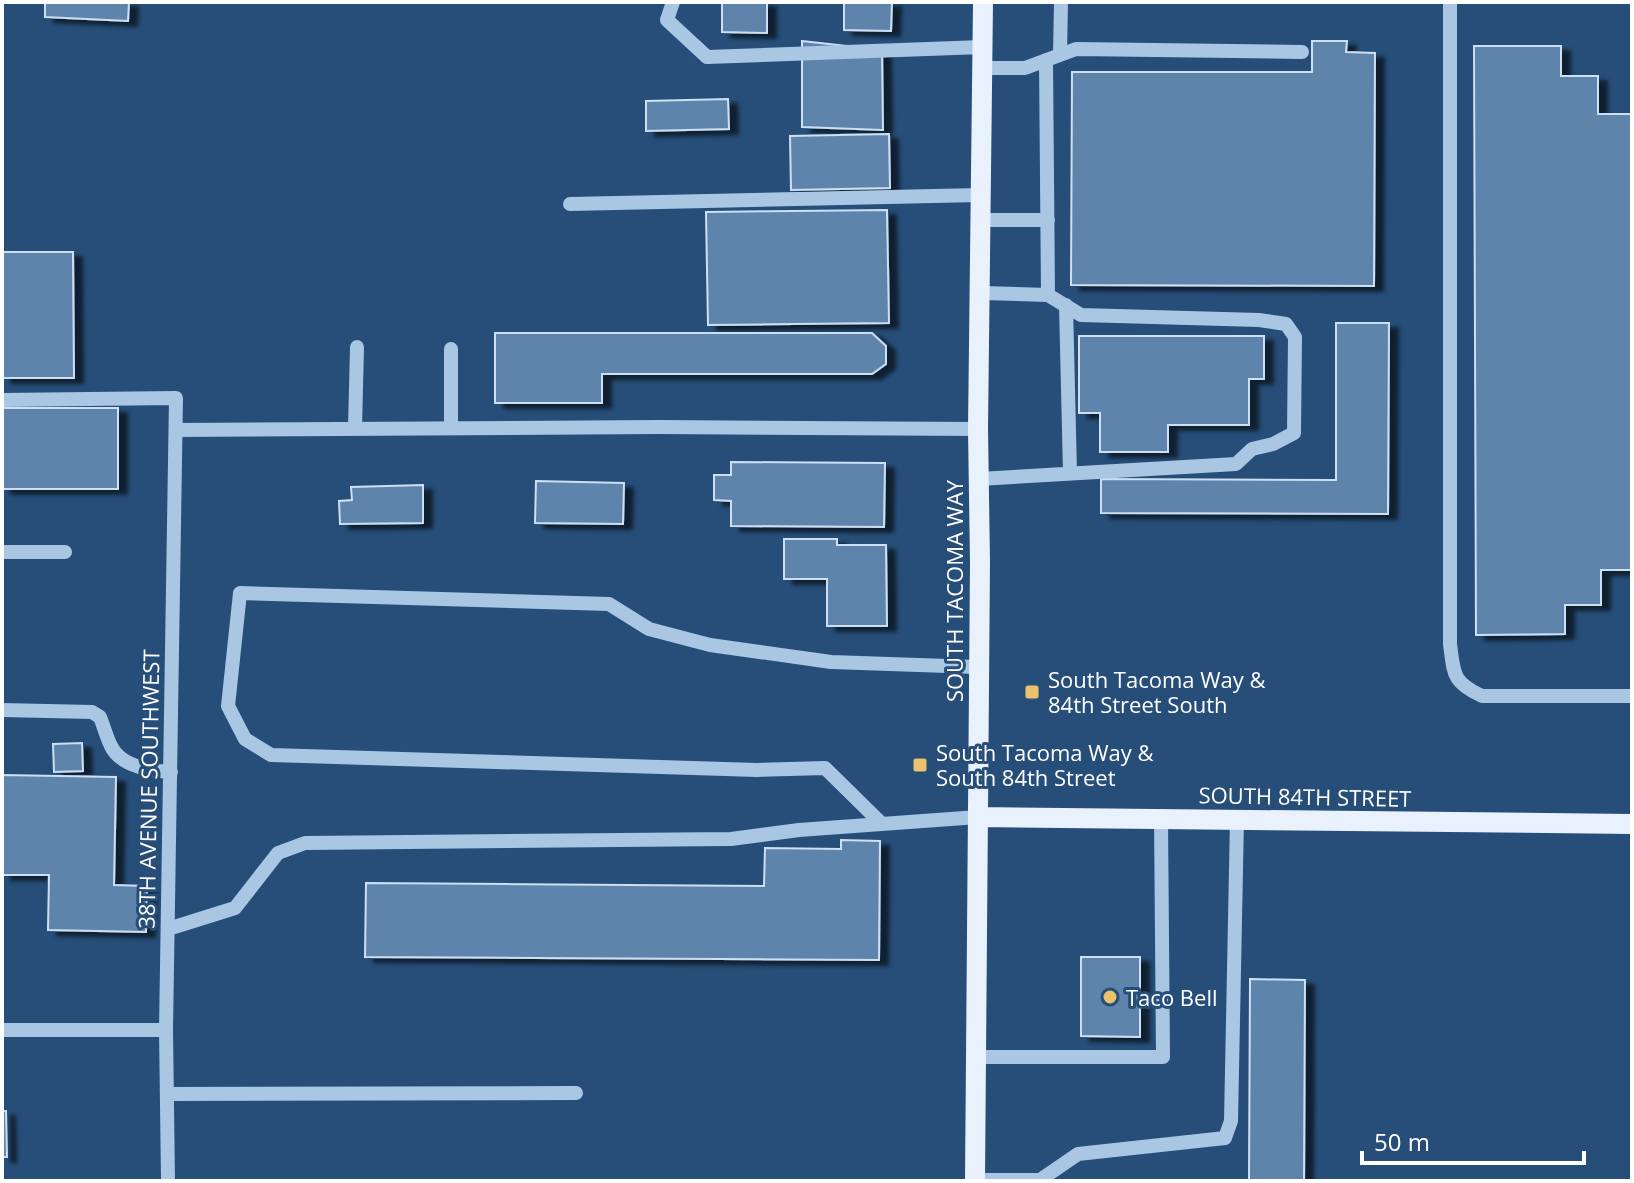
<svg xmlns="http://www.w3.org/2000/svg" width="1634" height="1183" font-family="'Open Sans',sans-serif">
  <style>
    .building { fill: #5f84ab; stroke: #ccdff3; stroke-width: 2; filter: url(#shadow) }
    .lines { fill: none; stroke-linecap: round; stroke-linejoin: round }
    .minor { stroke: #a9c6e3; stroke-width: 14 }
    .major { stroke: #e9f1fc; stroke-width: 20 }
    .poi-dot { fill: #ecc26f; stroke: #264e79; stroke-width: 3 }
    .labels { text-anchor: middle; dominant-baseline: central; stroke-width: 6; stroke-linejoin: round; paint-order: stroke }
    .street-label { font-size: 22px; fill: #fff; stroke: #264e79 }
    .poi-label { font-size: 22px; fill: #fff; stroke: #264e79; text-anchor: start }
  </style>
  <defs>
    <filter id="shadow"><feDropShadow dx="9" dy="5" stdDeviation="2" flood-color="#0009"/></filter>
  </defs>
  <rect width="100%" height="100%" fill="#264e79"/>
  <!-- building -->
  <path class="building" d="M45,2H129L128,21L45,17Z
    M722,2H767V33L722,32Z
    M844,2H892L891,31L844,30Z
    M802,41L882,50L883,130L802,127Z
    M1312,41H1347L1346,52L1375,53L1374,286L1071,285L1072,72H1312Z
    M1474,46H1561V76H1598V114H1632V570H1601V605H1565V634L1476,635Z
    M728,99L729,129L646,131V101Z
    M889,134L890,188L791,190L790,136Z
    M887,210L889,323L708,325L706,212Z
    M2,252H73L74,378H2Z
    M1336,323H1389L1388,514L1101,513V479L1336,480Z
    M495,333H872L886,346V364L872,374H602V403H495Z
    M1079,336H1264V379H1249V425H1168V452H1100V413H1079Z
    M2,408H118V489H2Z
    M731,462L885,463L884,527L731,526V501L714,500V475H731Z
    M536,481L624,483L623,524L535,523Z
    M423,485V523L340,524L339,501L352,500L351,487Z
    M784,539H837V545H886L887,626H827V579H784Z
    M82,743L83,771L54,772L53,744Z
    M2,775L116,777L114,885L147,886L146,932L48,930L49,875H2Z
    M841,840L880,841L879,960L365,957L366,883L764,886L765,848L841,849Z
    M1081,957H1140V1037L1081,1036Z
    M1250,979L1305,980L1304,1181H1249Z
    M2,1111H6L7,1157H2Z"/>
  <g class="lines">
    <!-- minor -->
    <path class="minor" d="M673,2L667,20L707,57L983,47
      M1450,2V644C1454,674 1452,682 1482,696H1632
      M1060,55L1061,2
      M1046,60L1048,295
      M983,68H1025L1076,49L1302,52
      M570,204L980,195
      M981,220H1048
      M1066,305L1070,473
      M2,400L176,398L166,1030L168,1181
      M451,427V349
      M355,428L357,347
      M176,430L659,427L978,429
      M979,479L1236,464L1252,449L1273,444L1294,433L1295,337L1286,324L1259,320L1081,315L1048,295L981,293
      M2,552H65
      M2,710L92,712L100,717C104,727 107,739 112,748C123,767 151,771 171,772
      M882,824L825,768L757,770L271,755L245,739L228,706L240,593L609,604L649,629L710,645L831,662L977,667
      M168,929L235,908L278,853L305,843L731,839L799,830L978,817
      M2,1030H166
      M976,1057H1163L1161,818
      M167,1094L576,1093
      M975,1180H1040L1078,1154L1225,1138L1231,1121L1237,819"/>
    <!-- major -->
    <path class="major" d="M978,817L1632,824
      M975,1181L980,562L978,429L983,2"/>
  </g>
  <!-- markers -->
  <g class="poi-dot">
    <rect x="1024" y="684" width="16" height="16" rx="4"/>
    <rect x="912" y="757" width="16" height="16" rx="4"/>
    <circle cx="1110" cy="997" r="8"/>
  </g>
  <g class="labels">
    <!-- street labels -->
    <g class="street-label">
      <text transform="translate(954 591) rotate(-90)">SOUTH TACOMA WAY</text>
      <text transform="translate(148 789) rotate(-89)">38TH AVENUE SOUTHWEST</text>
      <text transform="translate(1305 796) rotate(1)">SOUTH 84TH STREET</text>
    </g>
    <!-- poi labels -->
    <g class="poi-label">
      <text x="1048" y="679">South Tacoma Way &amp;<tspan x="1048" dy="25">84th Street South</tspan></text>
      <text x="936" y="752">South Tacoma Way &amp;<tspan x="936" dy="25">South 84th Street</tspan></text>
      <text x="1126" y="997">Taco Bell</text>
    </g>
  </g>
  <!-- border -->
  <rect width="1634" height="1183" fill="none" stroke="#ffffff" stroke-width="8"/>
  <!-- scale -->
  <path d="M1362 1151v12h222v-12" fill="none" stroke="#ffffff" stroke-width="4"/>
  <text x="1374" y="1151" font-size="24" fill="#ffffff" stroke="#264e79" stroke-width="6" paint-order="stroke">50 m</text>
</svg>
